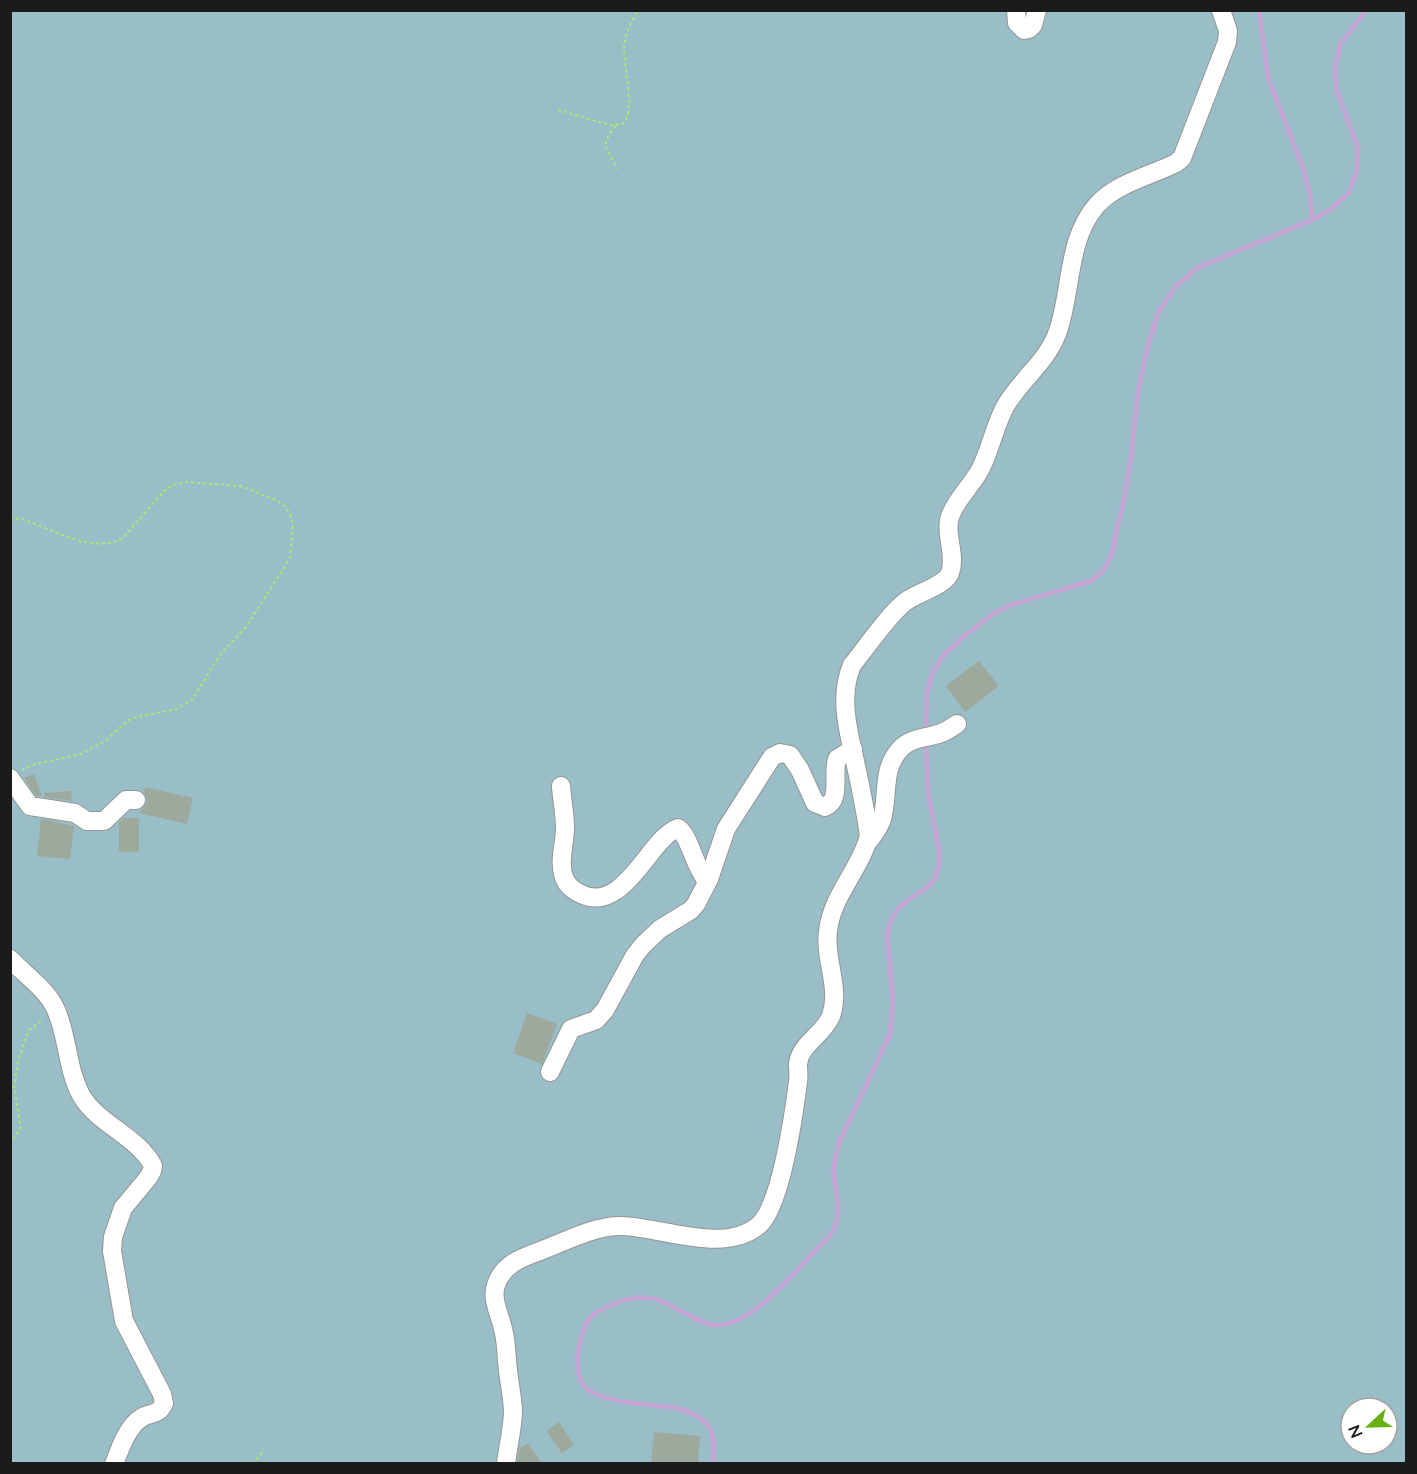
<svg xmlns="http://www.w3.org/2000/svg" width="1417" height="1474" font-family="Lato,sans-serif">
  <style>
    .forest { fill: #99bec7; fill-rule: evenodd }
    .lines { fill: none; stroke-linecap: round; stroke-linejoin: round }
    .stream { stroke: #c7a5d5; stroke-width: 4.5 }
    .building { fill: #9ea99d }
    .minor-casing { stroke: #959595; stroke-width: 20 }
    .path { stroke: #a5eb72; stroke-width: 2; stroke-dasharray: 3 3; stroke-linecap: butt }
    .minor { stroke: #fff; stroke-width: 18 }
  </style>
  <rect width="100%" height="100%" fill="#e1ebe3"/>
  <!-- forest -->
  <path class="forest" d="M10,11H1406V1463H11ZM1351,1408H1387V1444H1351Z"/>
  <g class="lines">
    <!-- stream -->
    <path class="stream" d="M1259,10L1268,77L1304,171L1310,195L1312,220
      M926,732L927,692L932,673L943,656L963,637L993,614L1011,605L1091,581L1103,571L1111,557L1126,490L1131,458L1138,391L1149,342L1159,311L1176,286L1197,268L1312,220L1331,209L1349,193L1357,171L1358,149L1336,88L1335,68L1340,45L1366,10
      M713,1464C717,1430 710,1418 677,1408C654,1405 600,1403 585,1387C576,1377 577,1359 579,1347C582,1334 585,1320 597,1312C614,1302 639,1293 658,1300C668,1303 677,1310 687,1314C696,1319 706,1325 717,1325C751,1325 792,1276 813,1253C820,1245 830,1237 834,1229C843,1211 835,1193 834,1175C833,1164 836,1154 839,1143L890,1034L893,1002L887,934L892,918L900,906L929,886L936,876L939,865V850L928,793L926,741"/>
  </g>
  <!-- building -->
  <path class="building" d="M979,661L999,686L965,712L946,686Z
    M34,774L42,796H36L24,778Z
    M145,787L193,798L187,824L139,813L145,806L147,801L144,792Z
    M71,791L72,801L44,797V793Z
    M123,818H139V852H119V822Z
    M41,819L74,826L70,859L37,856Z
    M527,1013L557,1024L542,1064L513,1053Z
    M559,1422L574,1445L562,1453L546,1431Z
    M654,1432L700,1436L698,1464H651Z
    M528,1443L542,1464H517L519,1449Z"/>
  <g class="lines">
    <defs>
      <path id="minor" d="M1016,10L1017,23L1024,30L1029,29L1033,25L1037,10
        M10,778L30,806L75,813L87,821H104L126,800H136
        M561,786C562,800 565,814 565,828C565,843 559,859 563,874C565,884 572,890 581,894C624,915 650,837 678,828C690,836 694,867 707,881
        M867,843C873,835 879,829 882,819C889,794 881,769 901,748C912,737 928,738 941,733C947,731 952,727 957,724
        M10,959C25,975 48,990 56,1010C68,1037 67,1069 81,1095C97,1124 139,1137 153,1166L152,1171L148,1178L123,1208L113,1237L112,1251L124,1321L162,1394L164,1403C159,1416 150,1412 141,1418C127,1427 120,1449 114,1464
        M550,1072L571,1029L596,1020L605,1010L635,955L643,945L660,929L691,910L696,904L709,879L726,829L772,757L780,753L790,755L800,770L815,803L825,807C842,800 832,774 837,759L853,749
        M506,1464C508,1446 513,1427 513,1410C512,1393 508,1377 507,1360C506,1350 506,1339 503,1329C500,1315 491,1299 496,1285C503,1264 521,1258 540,1251C564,1242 592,1227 618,1226C658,1225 723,1256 759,1225C781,1205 794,1113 798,1082C799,1076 798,1070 798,1064C800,1044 824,1034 831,1016C841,988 824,959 828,931C832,895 860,870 869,836C866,813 861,789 856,766C849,733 838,698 852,665C866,648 889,614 905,602C916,593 945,586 950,573C957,554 943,532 951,514C958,497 973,484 981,468C991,448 995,424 1006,405C1022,378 1048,361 1058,331C1072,290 1067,240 1096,206C1116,183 1150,176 1176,163L1182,158L1227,42L1228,31L1221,10"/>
    </defs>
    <!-- minor casing -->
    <use href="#minor" class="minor-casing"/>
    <!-- path -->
    <path class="path" d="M558,110L610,125L623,124C636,111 623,65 624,46C626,32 631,22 638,10
      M616,126L609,134L605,145L617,169
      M10,518L22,519C51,529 95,555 123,538L163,492L172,485L187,482L240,486L274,499L285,506L290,514L293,525L290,557L284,568L246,627L220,655L192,700L176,709L133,718L126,722L105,741L81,754L32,765L22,770
      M10,1144L21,1128L14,1088L19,1057L29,1030L42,1020
      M252,1464L262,1453"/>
    <!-- minor -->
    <use href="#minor" class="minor"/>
  </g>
  <!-- border -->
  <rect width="1417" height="1474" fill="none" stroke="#1b1b1b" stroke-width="24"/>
  <!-- north arrow -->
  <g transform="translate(1369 1426) rotate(248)"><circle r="28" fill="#ffffff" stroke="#a4a4a4" stroke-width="1.5"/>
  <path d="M0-4.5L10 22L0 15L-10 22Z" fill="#66b213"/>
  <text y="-9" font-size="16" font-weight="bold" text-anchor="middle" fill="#1b1b1b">N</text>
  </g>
</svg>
